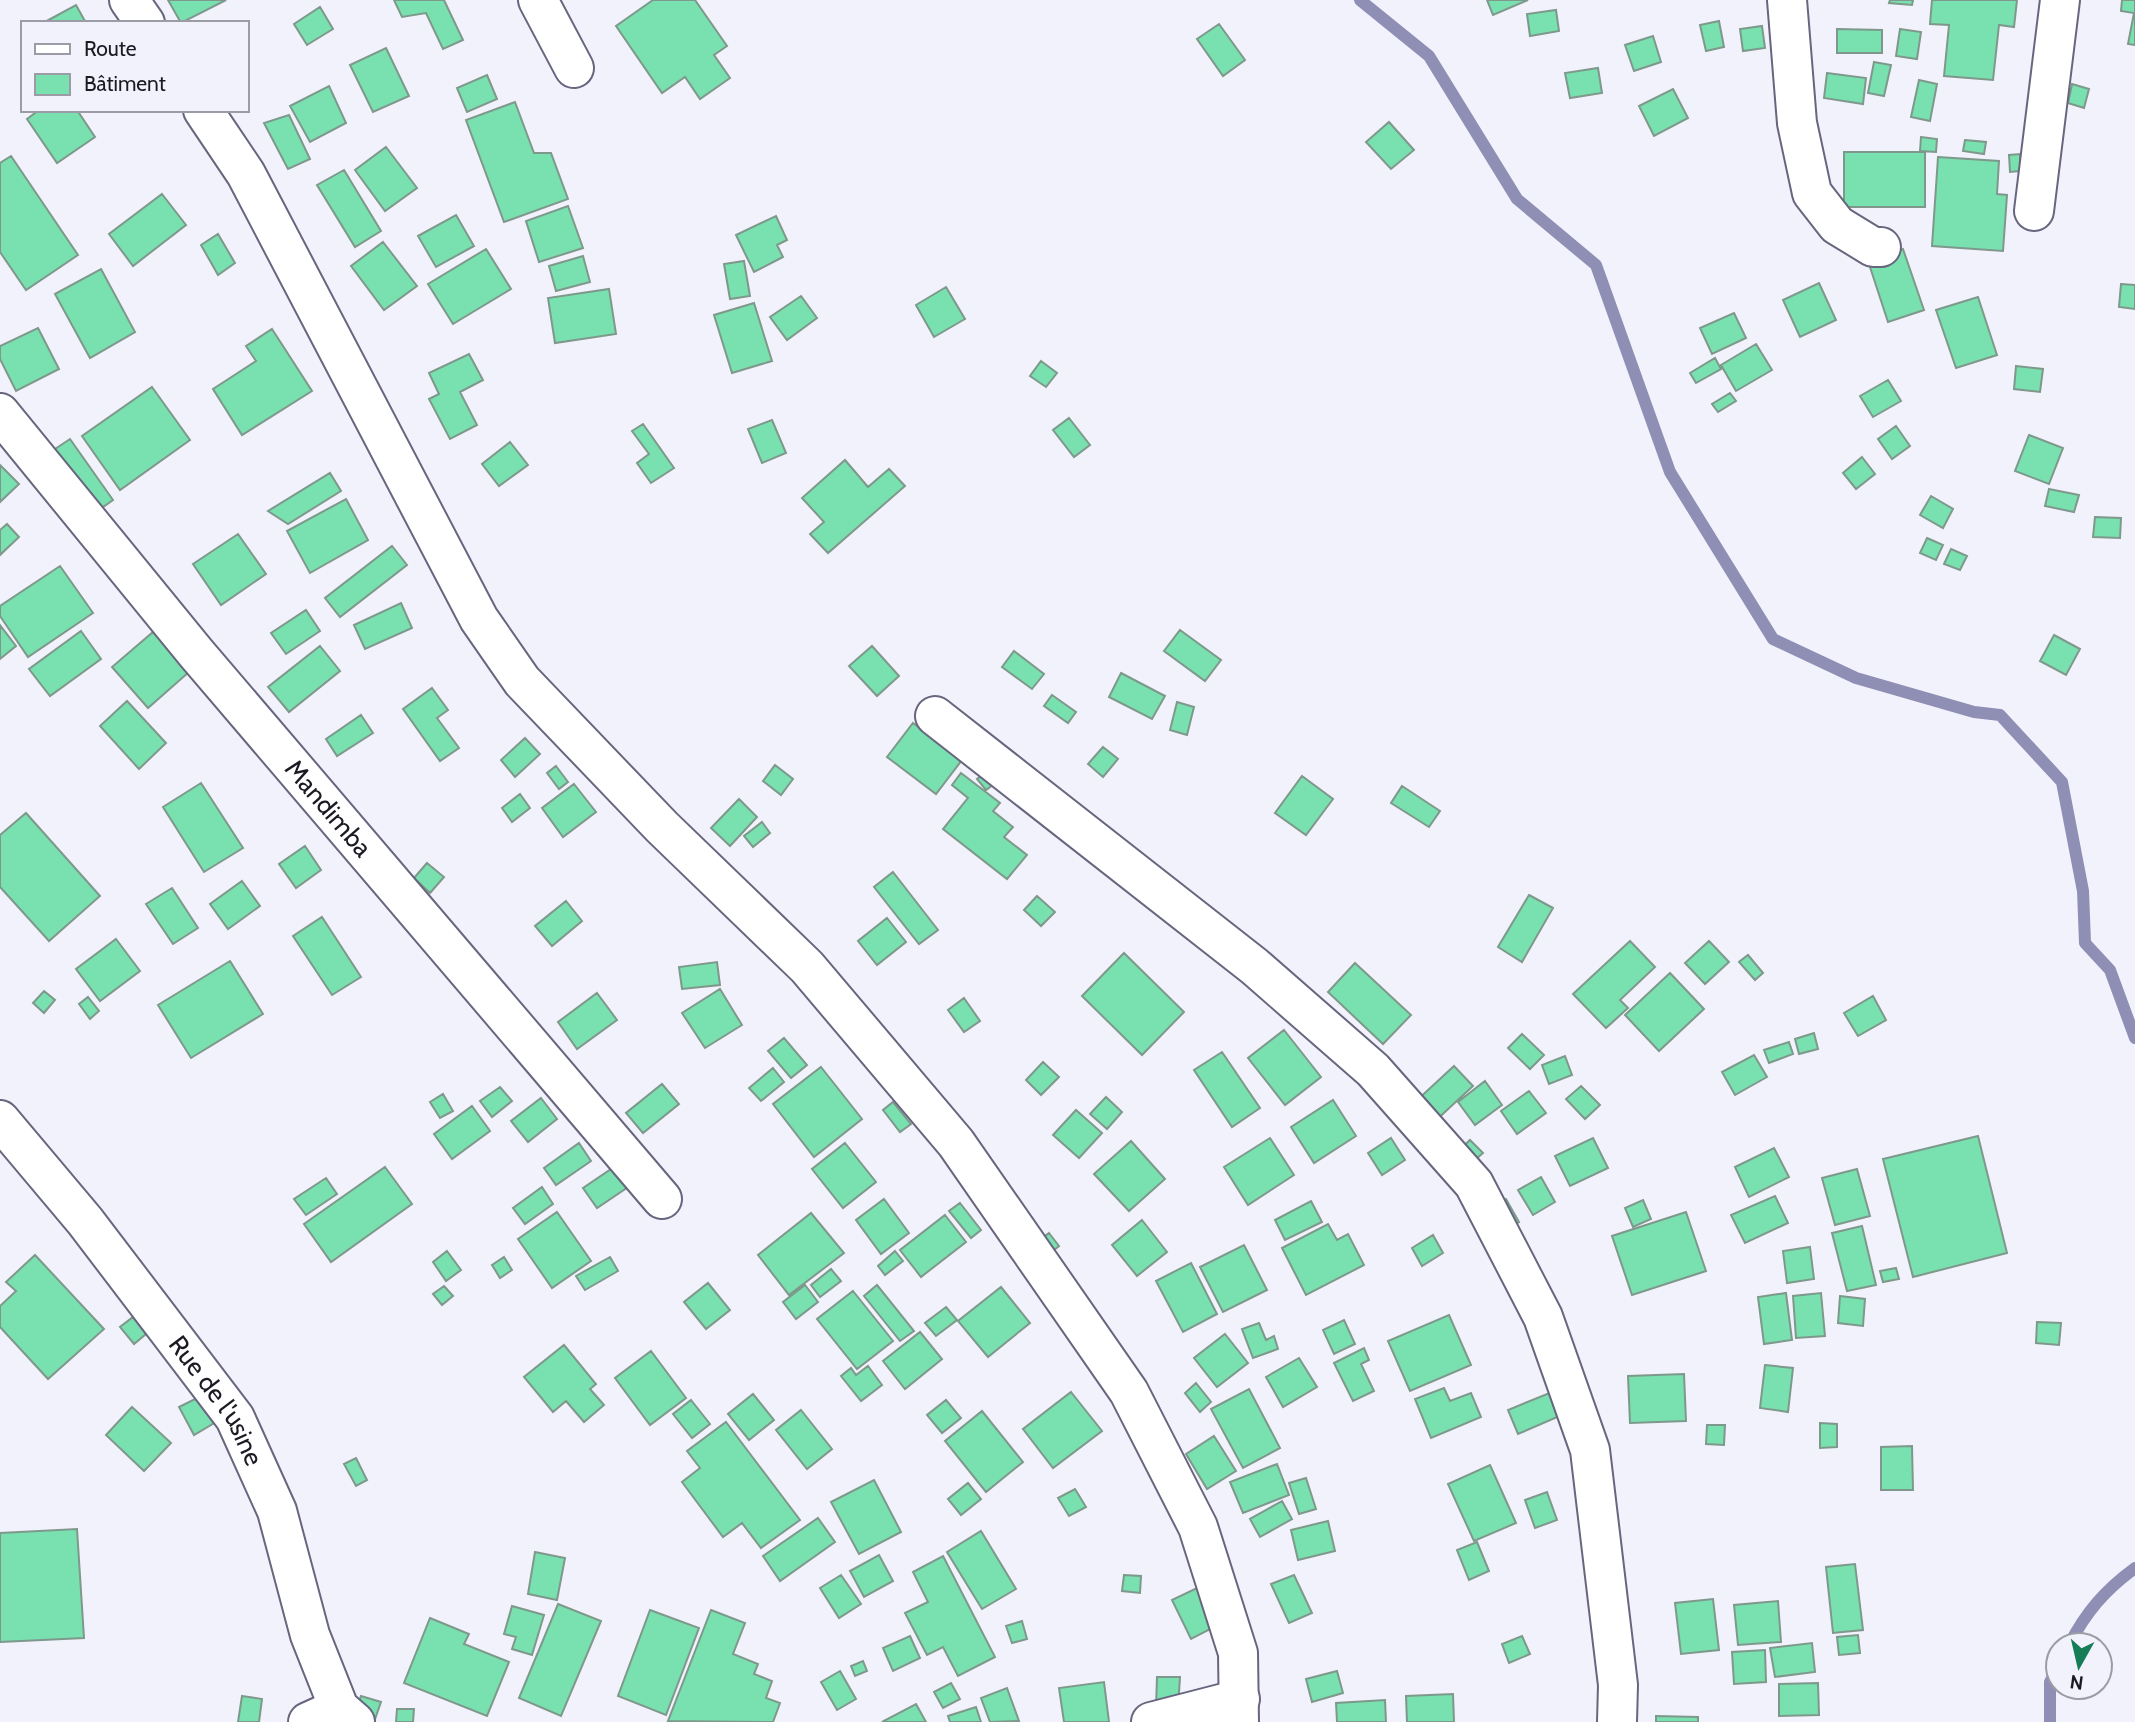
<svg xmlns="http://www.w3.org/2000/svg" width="2135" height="1722" font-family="Cabin,sans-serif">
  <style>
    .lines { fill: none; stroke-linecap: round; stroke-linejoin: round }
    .stream { stroke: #8f8eb4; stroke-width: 12 }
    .building { fill: #79e0b0; stroke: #7e998b; stroke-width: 2 }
    .minor-casing { stroke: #67667e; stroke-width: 42 }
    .minor { stroke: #fff; stroke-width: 38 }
    .labels { text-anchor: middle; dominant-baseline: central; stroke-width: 6; stroke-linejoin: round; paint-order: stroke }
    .street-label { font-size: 26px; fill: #1a1a23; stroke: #f2f2fd }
  </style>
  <rect width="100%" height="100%" fill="#f2f2fd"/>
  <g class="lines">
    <!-- stream -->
    <path class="stream" d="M1360,0L1429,56L1517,199L1596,265L1670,472L1773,639L1856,678L1974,712L2000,715L2062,782L2083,891L2085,943L2110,970L2135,1038
      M2069,1645C2086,1612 2105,1590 2135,1568
      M2050,1722V1682L2058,1667"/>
  </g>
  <!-- building -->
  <path class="building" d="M168,0H226L181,23Z
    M394,0H444L463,40L443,49L426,13L402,17Z
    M653,0H695L727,46L714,55L730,78L700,99L685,77L662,93L616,26Z
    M1487,0H1528L1493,15Z
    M1890,0H1913L1912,5L1889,3Z
    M1932,0H2017L2014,27L1999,25L1993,80L1944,76L1949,25L1930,24Z
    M2122,0H2135V45L2128,44L2134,13L2121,11Z
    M76,5L86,23H43Z
    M320,7L333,29L307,45L294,24Z
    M1556,10L1559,31L1530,36L1527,14Z
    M1719,21L1724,47L1706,51L1700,25Z
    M1219,24L1245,60L1223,76L1197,39Z
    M1762,26L1765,48L1743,51L1740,29Z
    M1837,29L1882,30V53H1837Z
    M1900,29L1921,32L1917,59L1896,56Z
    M1653,36L1661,62L1634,71L1625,45Z
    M386,48L409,96L373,112L350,65Z
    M1874,62L1891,65L1884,96L1868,93Z
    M1598,68L1602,93L1570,98L1565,73Z
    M1827,73L1866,78L1863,104L1824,98Z
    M487,75L497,99L467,112L457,88Z
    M1919,80L1937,84L1930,121L1911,117Z
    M2072,84L2089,89L2084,108L2068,103Z
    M329,86L346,123L310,142L290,106Z
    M1673,89L1688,118L1654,136L1639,106Z
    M515,102L534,153H551L568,199L504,222L466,120Z
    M39,110H77L95,137L57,163L27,119Z
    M289,115L310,159L288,169L264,123Z
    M1389,122L1414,150L1391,169L1366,142Z
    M1921,137L1937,139L1936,152L1920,151Z
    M1965,140L1986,142L1984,154L1963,151Z
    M386,147L417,188L385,211L355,170Z
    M1844,152H1925V207H1844Z
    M2020,154V171L2010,172L2009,155Z
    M11,156L78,255L26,290L0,252V163Z
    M1938,157L1999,161L1997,194L2007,195L2003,251L1932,246Z
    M344,170L381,231L355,247L317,185Z
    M162,194L186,225L133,266L109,234Z
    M568,206L583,248L539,262L526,221Z
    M456,215L474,246L436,267L418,236Z
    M776,216L787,240L777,245L783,257L754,272L736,235Z
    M218,234L235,263L218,275L201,245Z
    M383,242L417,286L384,310L351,266Z
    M486,249L511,289L453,324L428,284Z
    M1903,249L1924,310L1888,322L1868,261Z
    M583,256L590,282L556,291L549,266Z
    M744,261L750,296L730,299L724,264Z
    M101,269L135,332L90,358L55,294Z
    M1819,283L1836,320L1800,337L1783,300Z
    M2121,284L2135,285V309L2119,307Z
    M946,287L965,319L934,337L916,305Z
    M609,289L616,334L555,343L548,298Z
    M801,296L817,318L787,340L770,317Z
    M1978,297L1997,355L1956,368L1936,310Z
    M754,303L772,361L732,373L714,315Z
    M1734,313L1746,338L1712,354L1700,328Z
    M38,328L59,369L16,391L0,359V346Z
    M272,329L312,391L242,435L213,389L256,361L246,346Z
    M1756,344L1772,370L1736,391L1721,365Z
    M469,354L483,380L460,392L477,425L450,439L429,399L439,394L429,373Z
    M1715,358L1721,369L1696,383L1690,373Z
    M1041,361L1057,373L1046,387L1030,376Z
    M2016,366L2043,369L2040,392L2014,389Z
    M1888,380L1901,401L1873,417L1860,396Z
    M152,387L190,440L120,490L82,436Z
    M1730,393L1736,401L1718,412L1712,404Z
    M1069,418L1090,445L1074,457L1053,430Z
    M772,420L786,453L762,463L748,429Z
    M643,424L674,468L651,483L637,463L649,454L632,431Z
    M1896,426L1910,446L1892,459L1878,439Z
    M2029,435L2063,448L2049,484L2015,471Z
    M70,439L113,500L89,517L46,455Z
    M510,442L528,465L499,486L482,464Z
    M1862,457L1875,474L1856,489L1843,473Z
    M845,460L868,487L889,469L905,486L828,553L810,534L824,522L802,498Z
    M0,465L19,484L0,502Z
    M330,473L341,491L288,524L268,511Z
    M2049,489L2079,495L2074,512L2045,506Z
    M1931,496L1953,509L1943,528L1920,515Z
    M346,499L368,540L310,573L287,531Z
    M2095,517L2121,518L2120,538L2093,537Z
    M7,524L19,537L0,555V530Z
    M238,534L266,574L221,605L193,564Z
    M1927,538L1943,545L1936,560L1920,553Z
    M392,546L407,565L340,617L325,598Z
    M1951,549L1967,556L1960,570L1944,564Z
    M60,566L93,613L28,657L0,616V606Z
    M401,603L412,628L365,649L354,625Z
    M306,610L320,631L286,654L271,633Z
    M0,625L16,646L0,659Z
    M1180,630L1221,660L1205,681L1164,651Z
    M81,631L101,659L50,696L29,669Z
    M153,632L189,672L148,708L112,667Z
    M2054,635L2080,649L2066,675L2040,661Z
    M320,646L340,671L289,712L268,687Z
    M872,646L899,676L877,696L849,666Z
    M1014,651L1044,674L1032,689L1002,667Z
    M1121,673L1165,696L1152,719L1109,697Z
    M432,688L448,710L437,718L459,748L440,761L403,709Z
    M1052,695L1076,712L1068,723L1044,706Z
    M127,701L166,743L139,769L100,726Z
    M1177,702L1194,707L1187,735L1170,730Z
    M361,715L373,733L337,756L326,739Z
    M913,723L962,760L936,794L887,757Z
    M525,738L540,754L515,777L501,760Z
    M1103,747L1118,759L1103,777L1088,764Z
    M775,765L793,779L781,795L763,781Z
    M556,766L568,782L559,789L547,773Z
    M961,773L1000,803L993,811L1013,827L1004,837L1027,855L1007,879L943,829L968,798L952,785Z
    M985,773L994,784L986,790L977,779Z
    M1302,776L1333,799L1306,835L1275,813Z
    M201,783L243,848L204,872L163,807Z
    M574,784L596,812L563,837L542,808Z
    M1402,786L1440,811L1429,827L1391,803Z
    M520,794L530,808L512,822L502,808Z
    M739,799L757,817L730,846L711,828Z
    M26,813L100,896L49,941L0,887V835Z
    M762,822L770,833L753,847L744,836Z
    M305,846L321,870L296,888L279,864Z
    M427,863L444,877L430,893L414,878Z
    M893,872L938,930L919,944L874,887Z
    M242,881L260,906L228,929L210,904Z
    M172,888L198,928L173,944L146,904Z
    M1529,895L1553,908L1522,962L1498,947Z
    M1037,896L1055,912L1041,926L1024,910Z
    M566,901L582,921L552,946L535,926Z
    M322,917L361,977L332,995L293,936Z
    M887,918L906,942L877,965L858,941Z
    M116,939L140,971L100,1001L76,969Z
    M1630,941L1655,967L1620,1000L1628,1008L1606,1028L1573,994Z
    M1709,941L1729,962L1705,984L1685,963Z
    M1124,953L1184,1012L1142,1055L1082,996Z
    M1748,955L1763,973L1755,980L1739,962Z
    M230,961L263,1014L191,1058L158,1005Z
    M717,962L720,985L682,989L679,967Z
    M1355,963L1411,1015L1383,1044L1328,992Z
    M1670,973L1704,1009L1659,1051L1625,1015Z
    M720,989L742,1025L705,1048L682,1013Z
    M44,991L55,1000L44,1013L33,1003Z
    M597,993L617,1020L577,1049L558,1022Z
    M1873,996L1886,1020L1858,1036L1844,1013Z
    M88,997L99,1011L90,1019L79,1004Z
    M964,998L980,1021L964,1032L948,1010Z
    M1284,1030L1321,1077L1285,1105L1248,1058Z
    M1814,1033L1818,1049L1799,1054L1795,1039Z
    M1522,1034L1544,1055L1530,1069L1508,1048Z
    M784,1038L807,1065L791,1078L768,1051Z
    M1789,1042L1793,1054L1769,1063L1764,1050Z
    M1222,1052L1260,1108L1232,1127L1194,1070Z
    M1754,1055L1767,1077L1735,1095L1722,1072Z
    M1565,1056L1572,1075L1549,1084L1542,1065Z
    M1043,1062L1059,1077L1041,1095L1026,1080Z
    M1454,1066L1473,1086L1433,1123L1414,1103Z
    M821,1067L862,1119L814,1157L773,1104Z
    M773,1068L784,1082L761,1101L749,1088Z
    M1485,1081L1502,1105L1475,1125L1458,1102Z
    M662,1084L679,1104L643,1133L626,1113Z
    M1581,1086L1600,1105L1585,1119L1566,1099Z
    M500,1087L512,1101L492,1117L480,1101Z
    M1529,1091L1546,1113L1517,1134L1501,1111Z
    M443,1094L453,1111L440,1118L430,1102Z
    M1106,1097L1122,1112L1107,1129L1090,1114Z
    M541,1098L557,1119L528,1142L511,1121Z
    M1333,1100L1356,1136L1314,1163L1291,1127Z
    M893,1102L911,1124L900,1132L883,1110Z
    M472,1106L490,1131L452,1159L434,1134Z
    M1076,1110L1102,1133L1079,1158L1053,1135Z
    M1978,1136L2007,1253L1913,1277L1883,1159Z
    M1270,1138L1294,1175L1248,1205L1224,1167Z
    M1391,1138L1405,1160L1382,1175L1368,1153Z
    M1593,1138L1608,1168L1570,1186L1555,1156Z
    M1470,1140L1483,1153L1468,1166L1456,1153Z
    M1131,1141L1165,1179L1129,1211L1094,1174Z
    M579,1143L591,1161L556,1185L544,1168Z
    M845,1143L876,1182L843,1208L812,1169Z
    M1774,1148L1789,1177L1749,1197L1735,1167Z
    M623,1161L637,1181L597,1208L583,1188Z
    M385,1167L412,1204L331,1262L304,1224Z
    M1857,1169L1870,1216L1835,1225L1822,1178Z
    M1541,1177L1555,1202L1533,1215L1518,1190Z
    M326,1178L337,1194L306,1215L294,1199Z
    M542,1187L553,1204L525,1224L513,1208Z
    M1775,1196L1788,1223L1745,1243L1731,1215Z
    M884,1199L909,1233L881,1254L856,1220Z
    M1506,1199L1519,1222L1504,1230L1491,1207Z
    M1643,1200L1651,1219L1633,1227L1625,1208Z
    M1311,1201L1322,1222L1285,1240L1275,1220Z
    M960,1203L981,1230L971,1238L949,1211Z
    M557,1212L591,1261L552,1288L518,1239Z
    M1686,1212L1706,1271L1632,1295L1612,1236Z
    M811,1213L844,1253L789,1295L758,1255Z
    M945,1215L966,1242L921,1277L900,1250Z
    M1142,1220L1167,1252L1137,1276L1112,1245Z
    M1328,1224L1337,1240L1348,1234L1364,1265L1306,1295L1282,1248Z
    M1862,1226L1876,1285L1847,1291L1832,1233Z
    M1049,1233L1059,1246L1045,1257L1035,1244Z
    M1433,1235L1443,1253L1422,1266L1412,1248Z
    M1244,1245L1267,1290L1223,1312L1200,1267Z
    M1810,1247L1814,1279L1787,1283L1783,1251Z
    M447,1251L461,1270L446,1281L433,1262Z
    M895,1251L903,1261L885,1275L878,1266Z
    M35,1255L104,1329L48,1379L0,1327V1306L16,1291L6,1282Z
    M504,1257L512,1270L500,1278L492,1265Z
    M610,1257L618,1271L585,1290L576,1276Z
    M1191,1263L1217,1314L1183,1332L1156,1281Z
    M1896,1268L1899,1279L1883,1282L1880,1271Z
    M831,1269L841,1281L820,1297L811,1285Z
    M708,1283L730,1310L706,1329L684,1302Z
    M805,1285L818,1302L796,1319L783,1302Z
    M877,1285L914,1331L900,1341L864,1296Z
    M444,1286L453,1296L442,1305L433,1294Z
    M1001,1287L1030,1323L988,1357L958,1321Z
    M853,1291L893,1341L857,1369L817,1319Z
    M1786,1293L1792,1340L1764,1344L1758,1297Z
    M1821,1293L1825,1336L1796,1338L1793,1296Z
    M1840,1296L1865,1299L1863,1326L1838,1323Z
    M946,1307L957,1320L936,1336L925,1323Z
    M1449,1315L1471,1365L1410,1391L1388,1341Z
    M133,1317L146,1334L134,1344L120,1327Z
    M1344,1320L1355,1344L1334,1354L1323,1330Z
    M2037,1322L2061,1323L2059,1345L2036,1343Z
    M1259,1323L1266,1340L1274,1336L1278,1349L1253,1358L1242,1329Z
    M920,1332L942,1359L905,1389L883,1361Z
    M1225,1334L1248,1363L1217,1387L1194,1358Z
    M564,1345L596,1384L590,1389L604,1405L584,1422L566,1401L553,1412L524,1377Z
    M1364,1348L1369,1360L1361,1364L1374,1391L1353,1401L1334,1363Z
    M651,1351L686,1398L650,1425L615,1378Z
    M1299,1358L1317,1387L1283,1407L1266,1377Z
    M1765,1365L1793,1368L1788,1412L1760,1408Z
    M868,1366L882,1385L861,1401L841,1376L851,1368L856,1375Z
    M1684,1374L1686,1421L1630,1423L1628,1376Z
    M1196,1383L1211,1402L1200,1412L1185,1393Z
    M1444,1388L1450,1401L1471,1393L1481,1417L1431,1438L1415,1399Z
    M1249,1389L1280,1448L1243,1468L1211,1409Z
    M1071,1392L1102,1431L1053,1468L1023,1429Z
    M1552,1392L1562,1415L1518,1434L1508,1410Z
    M753,1394L774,1420L749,1440L728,1414Z
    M201,1396L216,1422L194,1435L179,1407Z
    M691,1400L710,1424L692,1438L673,1414Z
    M946,1400L961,1418L942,1433L927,1415Z
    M132,1407L171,1443L144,1471L106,1435Z
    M801,1410L832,1449L807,1469L776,1430Z
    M982,1411L1023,1462L986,1492L945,1441Z
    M726,1422L800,1520L761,1548L742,1523L723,1537L682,1482L700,1468L687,1451Z
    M1820,1423L1837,1424V1447L1820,1448Z
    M1707,1425H1725L1724,1445L1706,1444Z
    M1214,1436L1236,1471L1207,1489L1186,1454Z
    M1912,1446L1913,1490H1881V1447Z
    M356,1458L367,1480L356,1486L344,1464Z
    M1277,1464L1289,1495L1243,1513L1230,1482Z
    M1490,1465L1516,1523L1474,1541L1448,1484Z
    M1306,1478L1316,1509L1299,1514L1289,1483Z
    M874,1480L901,1532L859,1554L831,1502Z
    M968,1483L981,1499L961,1515L948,1499Z
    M1075,1489L1086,1507L1069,1516L1058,1498Z
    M1547,1492L1557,1520L1535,1528L1525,1500Z
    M1282,1501L1292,1519L1260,1537L1250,1519Z
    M818,1518L835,1542L780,1581L763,1556Z
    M1328,1521L1335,1551L1298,1560L1291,1530Z
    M77,1529L84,1638L0,1642V1533Z
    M981,1531L1016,1589L982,1609L947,1552Z
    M1477,1542L1489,1571L1469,1580L1457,1550Z
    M535,1552L565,1558L557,1600L528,1594Z
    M879,1555L893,1581L864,1597L850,1571Z
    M943,1556L995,1657L958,1676L943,1647L927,1655L905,1613L928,1602L913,1572Z
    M1855,1564L1863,1630L1833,1633L1826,1567Z
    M841,1575L861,1604L839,1618L820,1588Z
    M1124,1575L1141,1576L1140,1593L1122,1591Z
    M1294,1575L1312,1613L1289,1623L1271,1584Z
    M1199,1587L1218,1625L1191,1639L1172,1600Z
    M1713,1599L1719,1650L1681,1654L1675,1603Z
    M1778,1601L1781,1642L1738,1645L1734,1605Z
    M558,1604L601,1621L561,1716L519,1698Z
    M512,1606L544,1615L532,1655L512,1649L516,1637L504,1634Z
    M650,1610L699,1628L666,1715L618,1696Z
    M711,1610L745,1623L733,1654L758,1664L754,1674L772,1681L766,1698L780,1703L773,1722L668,1721Z
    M430,1618L469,1634L464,1644L509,1662L487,1716L404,1683Z
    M1022,1621L1027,1639L1012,1643L1006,1626Z
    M1858,1635L1860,1653L1839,1655L1837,1637Z
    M910,1636L920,1658L893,1671L883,1648Z
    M1522,1636L1530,1654L1509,1663L1502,1644Z
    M1812,1643L1815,1672L1775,1677L1770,1648Z
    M1765,1650L1766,1682L1734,1684L1732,1652Z
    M863,1661L867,1671L855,1676L851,1666Z
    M840,1671L856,1699L837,1710L821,1682Z
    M1337,1671L1343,1693L1312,1702L1306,1679Z
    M1157,1677H1180L1178,1709L1156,1708Z
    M1104,1682L1109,1722H1064L1059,1688Z
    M951,1683L960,1699L943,1708L934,1692Z
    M1818,1683L1819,1715L1779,1716V1684Z
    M1007,1688L1019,1721L990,1722L981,1698Z
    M1453,1694L1454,1722H1407L1406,1696Z
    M242,1696L262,1699L259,1722H238Z
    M361,1696L381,1702L374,1722L354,1717Z
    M1385,1700L1386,1722H1337L1336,1703Z
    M916,1704L926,1722H882Z
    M976,1707L981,1722H950L948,1716Z
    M397,1709H414L413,1722H396Z
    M1656,1716L1698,1717V1722H1656Z"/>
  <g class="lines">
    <defs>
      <g id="minor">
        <path d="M129,0L145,23"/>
        <path d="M538,0L574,68"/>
        <path d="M1787,0L1797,123L1812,193L1837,225L1873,247H1881"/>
        <path d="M203,110L246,174L479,619L522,681L662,827L807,967L956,1143L1129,1392L1198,1527L1238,1653L1239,1722"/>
        <path d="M2034,211L2060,0"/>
        <path id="s1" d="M0,413L196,653L662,1199"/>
        <path d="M935,716L1254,966L1373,1070L1474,1184L1543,1317L1590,1450L1618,1685L1617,1722"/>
        <path id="s2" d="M0,1120L85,1221L235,1418L277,1511L310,1635L339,1708L355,1722"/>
        <path d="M308,1722L339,1708"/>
        <path d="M1151,1722L1240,1699"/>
      </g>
    </defs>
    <!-- minor casing -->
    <use href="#minor" class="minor-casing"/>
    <!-- minor -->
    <use href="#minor" class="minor"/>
  </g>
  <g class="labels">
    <!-- street labels -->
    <g class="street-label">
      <text stroke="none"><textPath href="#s1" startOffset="514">Mandimba</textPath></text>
      <text stroke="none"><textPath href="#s2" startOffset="355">Rue de l'usine</textPath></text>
    </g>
  </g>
  <!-- legend -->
  <rect x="21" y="21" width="228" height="91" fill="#f2f2fd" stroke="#9c9ca6" stroke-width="2"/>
  <rect x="35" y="44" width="35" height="10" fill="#ffffff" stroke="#9c9ca6" stroke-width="2"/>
  <text x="84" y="56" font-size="21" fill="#1a1a23">Route</text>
  <rect x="35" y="74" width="35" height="21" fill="#79e0b0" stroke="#9c9ca6" stroke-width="2"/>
  <text x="84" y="91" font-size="21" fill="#1a1a23">Bâtiment</text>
  <!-- north arrow -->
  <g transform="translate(2079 1666) rotate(188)"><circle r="33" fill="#f2f2fd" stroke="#9c9ca6" stroke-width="2"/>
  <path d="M0-5L12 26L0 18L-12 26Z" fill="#167d57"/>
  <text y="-10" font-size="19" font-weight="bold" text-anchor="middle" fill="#1a1a23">N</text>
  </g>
</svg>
